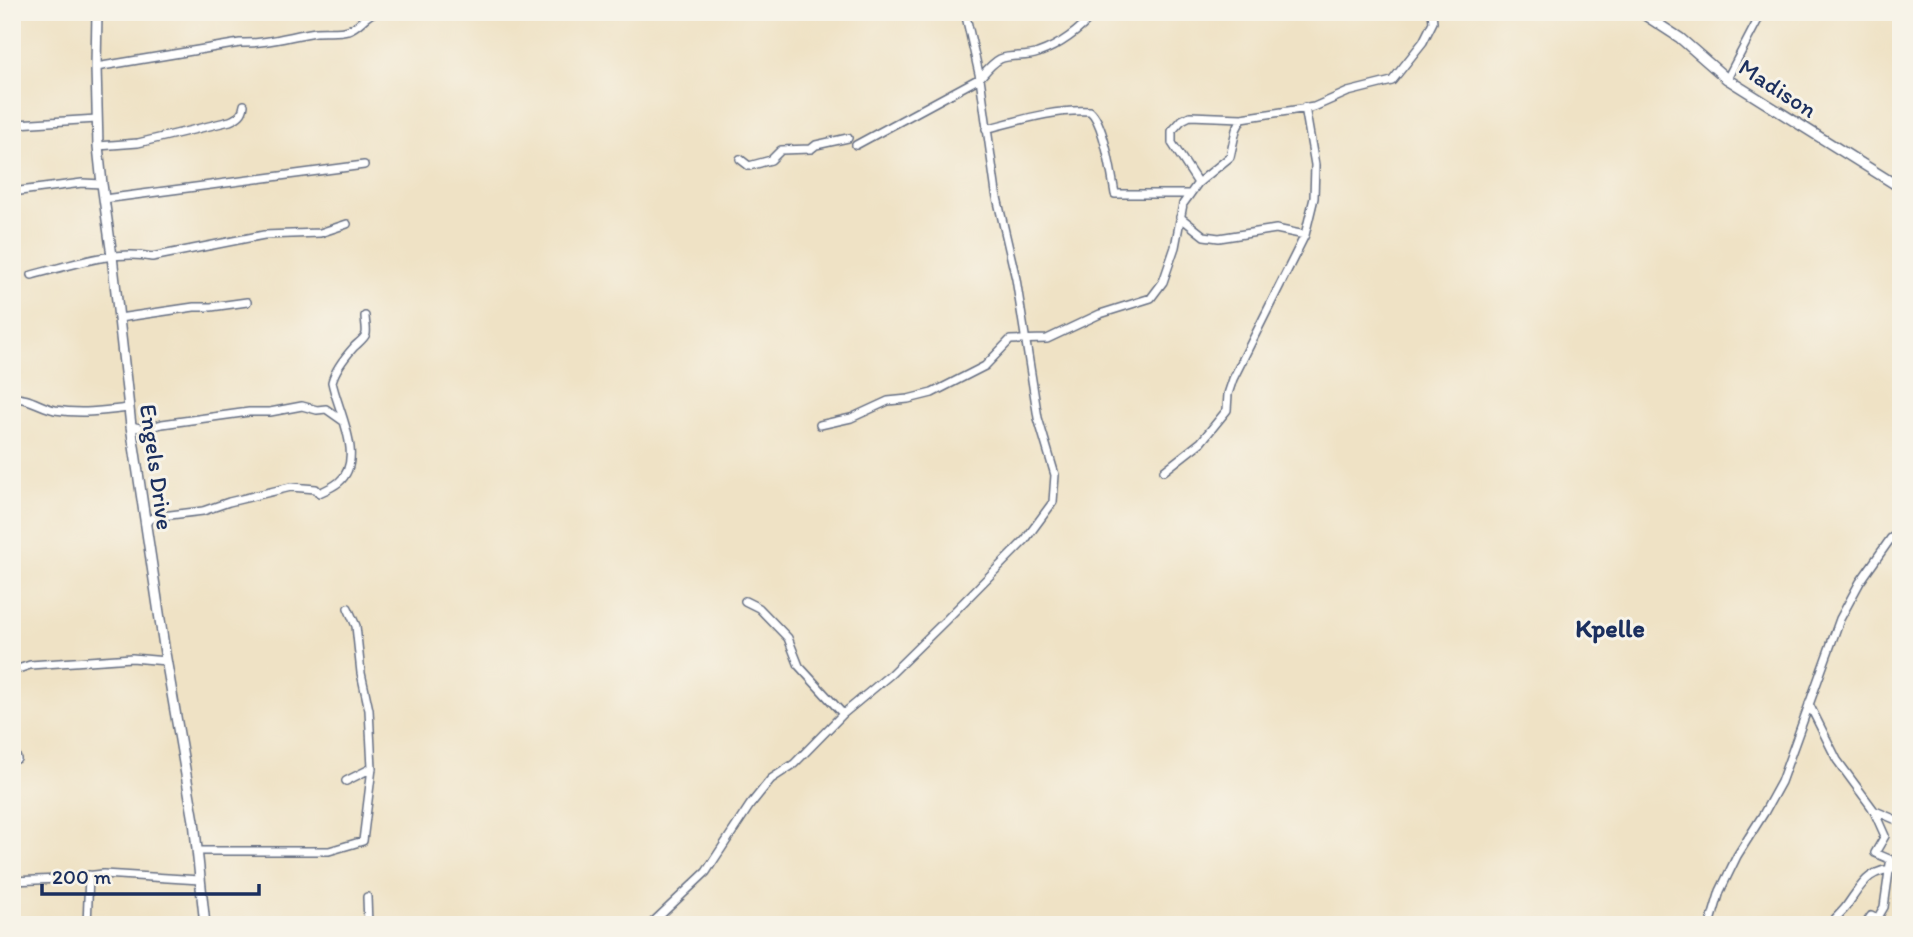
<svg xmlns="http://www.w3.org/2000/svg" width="1913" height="937" font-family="Itim,sans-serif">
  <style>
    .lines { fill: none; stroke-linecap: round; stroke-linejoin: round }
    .minor-casing { stroke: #656e82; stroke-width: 10 }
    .tertiary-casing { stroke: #656e82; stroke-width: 12 }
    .minor { stroke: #fff; stroke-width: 7 }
    .tertiary { stroke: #fff; stroke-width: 9 }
    .labels { text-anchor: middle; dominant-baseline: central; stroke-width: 6; stroke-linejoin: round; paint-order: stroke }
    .street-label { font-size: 24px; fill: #1b2f5e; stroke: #f7f3e8 }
    .neighbourhood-label { font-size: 26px; font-weight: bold; fill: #1b2f5e; stroke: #f7f3e8 }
  </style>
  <rect width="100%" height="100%" fill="#f7f3e8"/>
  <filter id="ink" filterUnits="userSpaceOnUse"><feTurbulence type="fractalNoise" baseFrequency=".0143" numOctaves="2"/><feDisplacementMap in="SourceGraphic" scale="14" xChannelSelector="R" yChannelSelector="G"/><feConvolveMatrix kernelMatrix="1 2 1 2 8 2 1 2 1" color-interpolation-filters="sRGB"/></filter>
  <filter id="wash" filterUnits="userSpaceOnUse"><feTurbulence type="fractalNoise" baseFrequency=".00686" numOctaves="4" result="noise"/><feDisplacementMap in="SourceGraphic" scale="28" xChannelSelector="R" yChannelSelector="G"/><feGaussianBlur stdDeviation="1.57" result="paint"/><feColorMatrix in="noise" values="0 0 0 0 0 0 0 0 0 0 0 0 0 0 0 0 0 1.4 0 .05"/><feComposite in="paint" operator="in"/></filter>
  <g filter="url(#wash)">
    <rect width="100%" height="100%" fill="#efe2c5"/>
  </g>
  <g filter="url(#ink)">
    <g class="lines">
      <defs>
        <path id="minor" d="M96,67L240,43C266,44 290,36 316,32C326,31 338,33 348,30C359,27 364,16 375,12
          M1727,79L1762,12
          M1305,107L1315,165L1314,198L1305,235
          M17,124L97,119
          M986,129C1021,120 1054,109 1090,111C1104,122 1112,176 1115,194H1190
          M856,145L980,78C986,71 992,63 1000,59C1011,54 1026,58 1038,53C1061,45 1080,30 1096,12
          M98,146L138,143L230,121C239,117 243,114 244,105
          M740,159L749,166L771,160L781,150L811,149L816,145L848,138
          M1198,183L1172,143V131L1182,120L1190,116L1242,118
          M12,192L82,183L102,184
          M104,199L364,165
          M32,275C68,266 115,249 152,257L264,235L320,233L347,224
          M119,318L194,307H211L247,302
          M12,398C29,397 40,407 55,410C81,414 104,411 129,408
          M820,425L851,418L888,401L908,399L932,393L985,366L1010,340L1047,339L1100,314L1151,298L1163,282L1175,247L1183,204L1198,183L1230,157L1236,130L1242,118L1314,107L1348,92L1392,81L1423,42L1433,22L1432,12
          M131,426L144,429L162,424L249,412H270L302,406L317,410L326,409L343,421
          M1164,471L1201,442L1227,410L1228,394L1233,379L1305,235L1276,229L1219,238L1204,236L1180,217
          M145,523L154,517L203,511L229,502L291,487L316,489L319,493C326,490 333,487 339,482C366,459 337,409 332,382C335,369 345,357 354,347C358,343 364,339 366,334C367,328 365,321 365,316
          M745,601L759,608L788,638L799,666L843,714
          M12,671L30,665L132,658L166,661
          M1809,704L1837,760L1873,809L1885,836L1875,853L1901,864
          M12,743L17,759
          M346,781L372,768
          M1873,810L1901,822
          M197,851H329L363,841L372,768L369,710L361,673L356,626L348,608
          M12,881L60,879L103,874L200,880
          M367,897L368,925
          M87,925L89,875
          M650,925L706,872L750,805L771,779L794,764L843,714L891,674L945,621L1025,540L1053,502L1055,475L1038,418L1016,279L996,193L980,78L965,12
          M1710,925L1720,891L1737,856L1764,813L1781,782L1840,619L1860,582L1891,538L1901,531
          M1830,925C1834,919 1840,914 1845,908C1864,882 1865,871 1901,867
          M1865,925L1871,916L1877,919L1884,907L1890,864"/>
        <path id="tertiary" d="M97,12L96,67L98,146L102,184L112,256L131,426L165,653L194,821L205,925
          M1640,12L1680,38L1727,79L1901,188"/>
      </defs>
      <!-- minor casing -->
      <use href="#minor" class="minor-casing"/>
      <!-- tertiary casing -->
      <use href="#tertiary" class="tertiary-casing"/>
      <!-- minor -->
      <use href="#minor" class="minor"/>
      <!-- tertiary -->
      <use href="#tertiary" class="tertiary"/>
    </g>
  </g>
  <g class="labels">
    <!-- street labels -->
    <g class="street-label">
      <text transform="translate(1778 88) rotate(33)">Madison</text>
      <text transform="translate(157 467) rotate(82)">Engels Drive</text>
    </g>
    <!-- neighbourhood labels -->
    <g class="neighbourhood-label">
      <text x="1610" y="628">Kpelle</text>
    </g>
  </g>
  <!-- margin -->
  <rect width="1913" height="937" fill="none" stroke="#f7f3e8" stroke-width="42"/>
  <!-- scale -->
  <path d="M42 884v10h217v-10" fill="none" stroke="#1b2f5e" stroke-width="3.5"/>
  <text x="52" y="884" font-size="21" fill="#1b2f5e" stroke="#f7f3e8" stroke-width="5" paint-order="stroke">200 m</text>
</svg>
